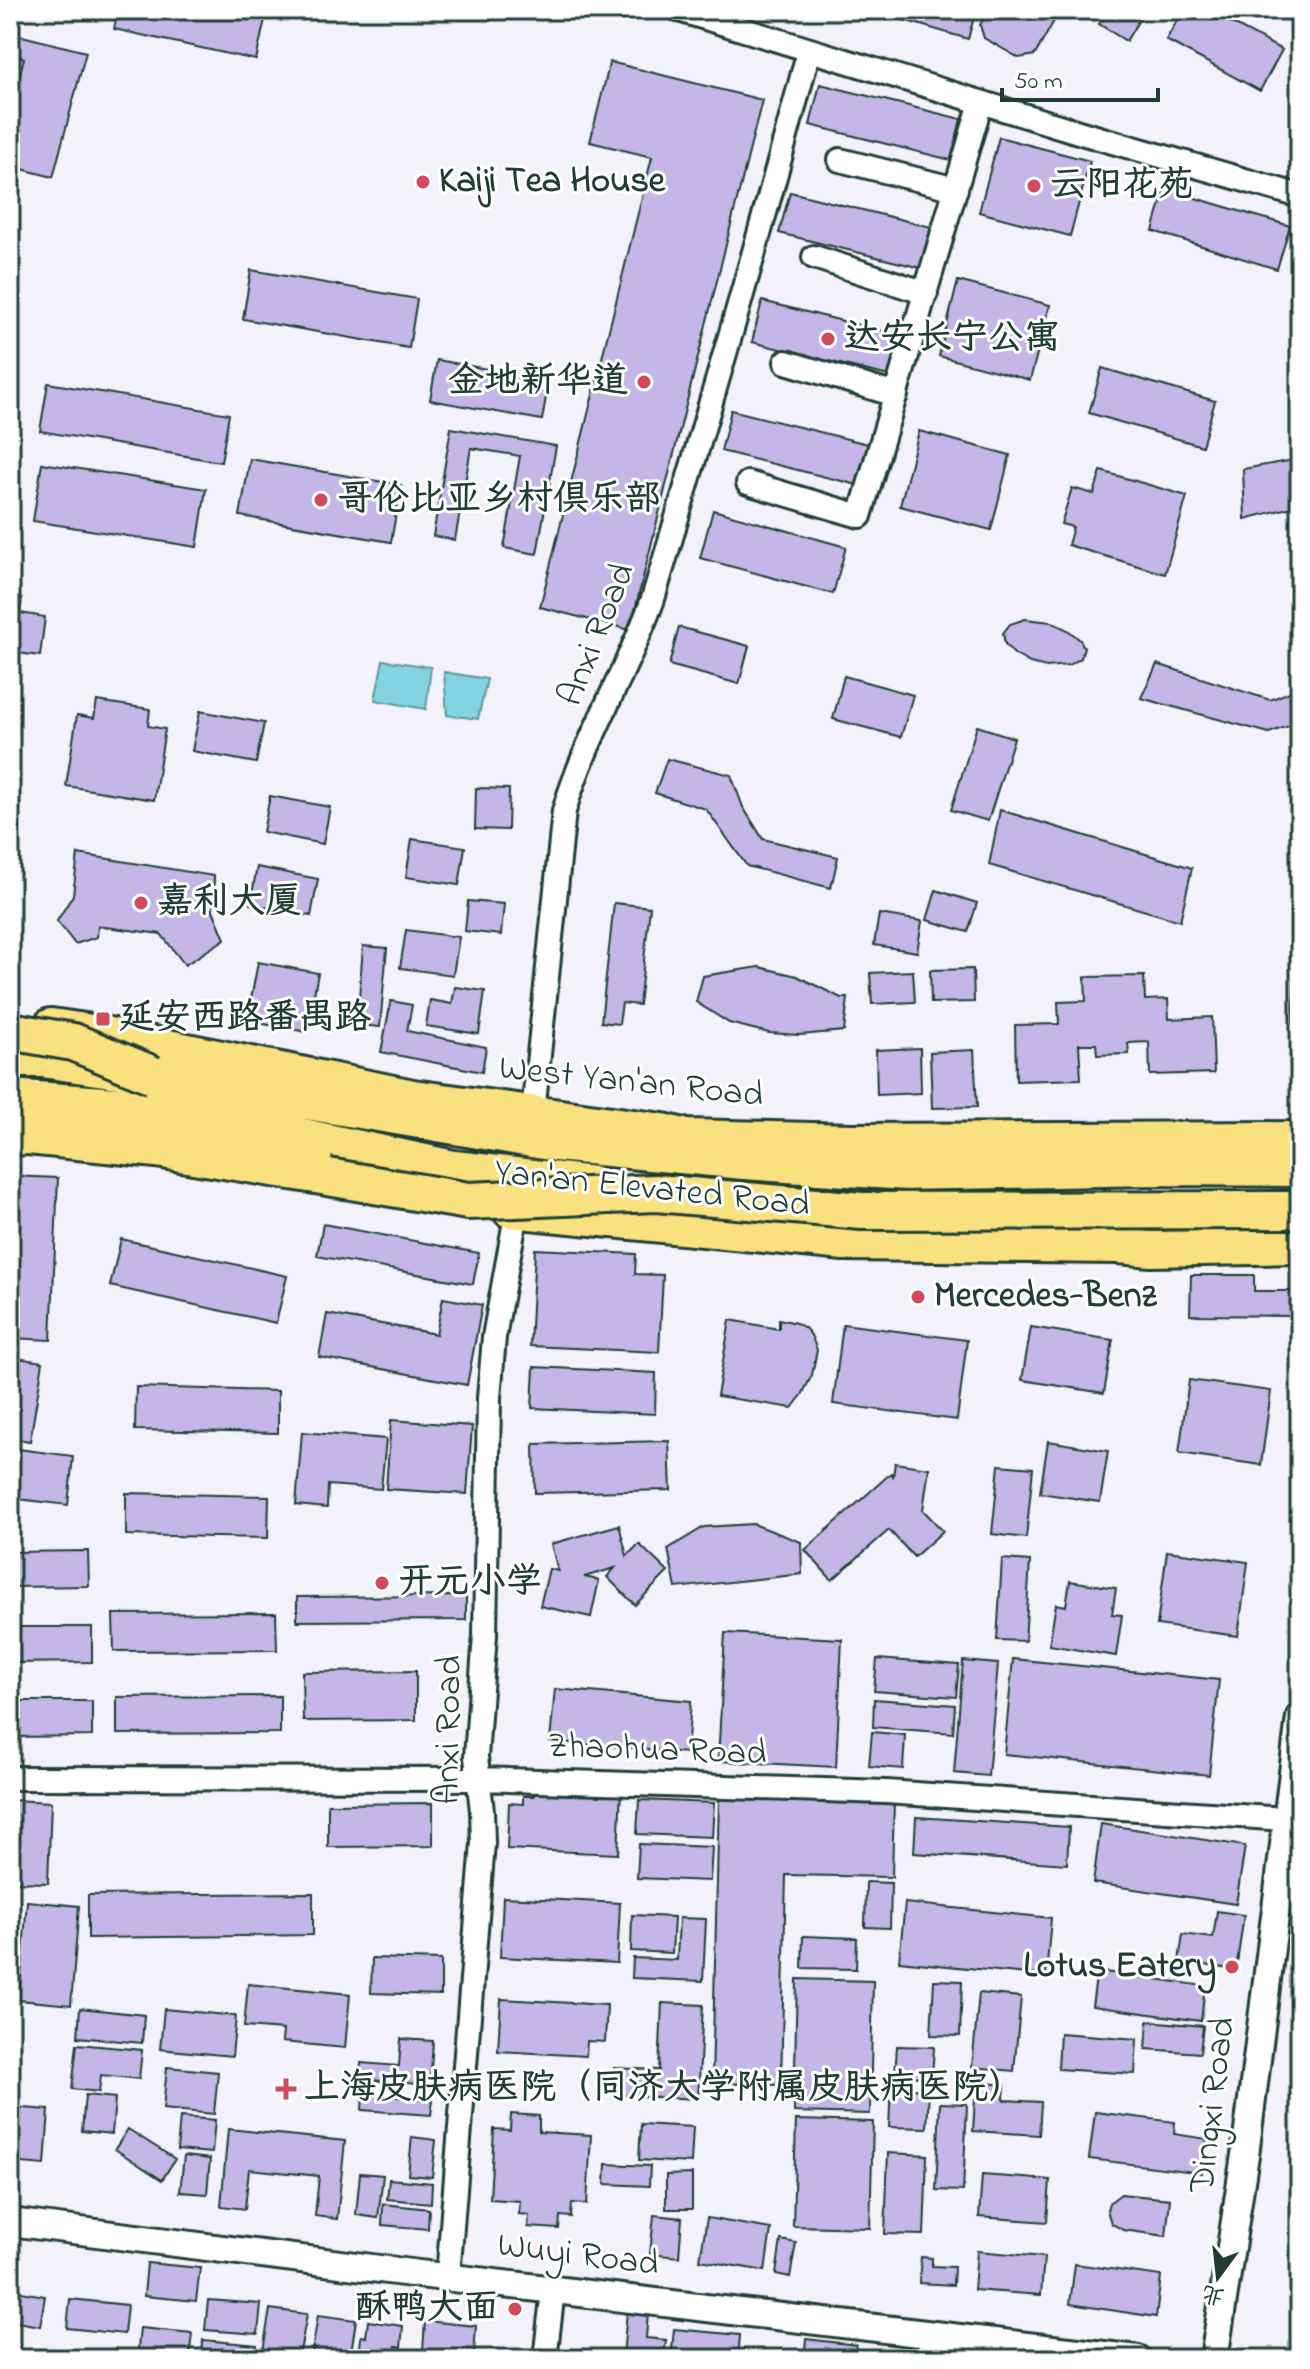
<svg xmlns="http://www.w3.org/2000/svg" width="1310" height="2369" font-family="'Indie Flower','LXGW WenKai TC',sans-serif">
  <style>
    .water { fill: #84d3e1; stroke: #5c979c; stroke-width: 2 }
    .building { fill: #c4b7e8; stroke: #1f3d34; stroke-width: 2 }
    .lines { fill: none; stroke-linecap: round; stroke-linejoin: round }
    .minor-casing { stroke: #1f3d34; stroke-width: 28 }
    .tertiary-casing { stroke: #1f3d34; stroke-width: 32 }
    .primary-casing { stroke: #1f3d34; stroke-width: 40 }
    .trunk-casing { stroke: #1f3d34; stroke-width: 42 }
    .minor { stroke: #fff; stroke-width: 22 }
    .tertiary { stroke: #fff; stroke-width: 26 }
    .primary { stroke: #fae180; stroke-width: 34 }
    .trunk { stroke: #fae180; stroke-width: 36 }
    .trunk-bridge-casing { stroke: #1f3d34; stroke-width: 42; stroke-linecap: butt }
    .trunk-bridge { stroke: #fae180; stroke-width: 36 }
    .poi-dot { fill: #d1495b; stroke: #fff; stroke-width: 3 }
    .labels { text-anchor: middle; dominant-baseline: central; stroke-width: 6; stroke-linejoin: round; paint-order: stroke }
    .poi-label { font-size: 36px; font-weight: bold; fill: #1f3d34; stroke: #fff; text-anchor: start }
    .street-label { font-size: 36px; fill: #1f3d34; stroke: #fff }
  </style>
  <rect width="100%" height="100%" fill="#f3f1fa"/>
  <filter id="ink" filterUnits="userSpaceOnUse"><feTurbulence type="fractalNoise" baseFrequency=".0125" numOctaves="2"/><feDisplacementMap in="SourceGraphic" scale="16" xChannelSelector="R" yChannelSelector="G"/><feConvolveMatrix kernelMatrix="1 2 1 2 8 2 1 2 1" color-interpolation-filters="sRGB"/></filter>
  <g filter="url(#ink)">
    <!-- water -->
    <path class="water" d="M383,660L431,667L426,709L375,700Z
      M444,672L487,679L478,719L447,715Z"/>
    <!-- building -->
    <path class="building" d="M118,10H225L265,19L256,60L114,29Z
      M870,10H976L968,39Z
      M988,10H1060L1035,55L1019,58L984,38L980,25Z
      M1093,10H1145L1126,41L1099,24L1105,16Z
      M1183,10H1207L1282,50L1260,91L1166,40Z
      M10,33L86,52L53,177L10,166V110L24,58L10,55Z
      M610,62L762,100L630,630L540,607L652,157L590,142Z
      M820,84L961,119L951,160L810,125Z
      M999,137L1090,161L1070,236L979,212Z
      M1165,189L1290,226L1277,269L1153,231Z
      M790,192L931,227L921,268L779,233Z
      M251,270L417,299L409,348L243,319Z
      M958,281L1050,305L1030,380L939,356Z
      M762,301L903,336L893,377L752,342Z
      M437,360L549,380L542,420L430,400Z
      M1102,368L1215,401L1202,446L1089,413Z
      M48,383L229,414L221,462L40,431Z
      M731,410L872,445L862,486L721,451Z
      M451,428L556,446L537,554L504,548L520,456L471,448L455,540L433,536Z
      M919,431L1010,455L991,530L900,506Z
      M250,459L401,485L391,542L240,516Z
      M1300,459V505L1245,519L1243,469Z
      M42,463L206,489L197,547L33,521Z
      M1101,471L1187,496L1165,574L1068,545L1073,527L1061,524L1072,488L1094,494Z
      M713,510L846,547L833,594L700,558Z
      M10,596L22,598L20,613L45,617L40,656L10,652Z
      M1025,619L1051,622L1068,630L1080,640L1084,647L1081,658L1069,665L1046,667L1030,663L1014,654L1005,644L1003,633L1010,624Z
      M679,627L749,646L739,684L669,665Z
      M1157,664L1270,700L1300,688V722L1269,733L1141,698Z
      M844,676L913,695L901,737L833,719Z
      M97,701L150,709L148,726L165,729L154,800L66,786L77,715L94,718Z
      M200,711L264,723L256,763L192,751Z
      M977,726L1014,738L988,821L951,810Z
      M667,759L731,775L743,807L763,839L838,857L831,888L747,866L706,809L655,793Z
      M476,788L509,789L508,830L475,829Z
      M270,796L330,807L323,844L263,832Z
      M1297,807L1300,808V1026L1293,1025Z
      M1000,810L1192,868L1180,921L989,865Z
      M412,839L465,847L459,885L406,877Z
      M78,854L214,876L213,910L225,939L185,965L161,934L98,926L97,937L75,944L57,921L73,895Z
      M257,867L318,879L311,916L250,904Z
      M936,890L977,903L968,932L927,920Z
      M468,901L504,904L501,935L465,931Z
      M614,903L650,907L639,1005L622,1003L619,1024L601,1022Z
      M879,914L922,921L917,952L874,945Z
      M406,930L459,937L453,975L400,968Z
      M363,946L387,948L380,1027L357,1025Z
      M258,962L318,973L307,1032L247,1021Z
      M759,967L797,976L841,998H848L844,1031L799,1035L769,1033L729,1023L696,1002L703,976Z
      M973,969L974,1002L931,1003L930,970Z
      M913,971L915,1002L872,1004L870,973Z
      M1144,976L1145,1000L1168,999L1169,1019L1212,1017L1214,1073L1150,1075L1149,1042L1128,1043L1129,1054L1097,1055L1096,1044H1079L1081,1079L1016,1081L1015,1025L1059,1024L1058,1002L1086,1001L1085,977Z
      M455,987L485,991L479,1034L426,1026L430,1000L452,1004Z
      M391,1001L412,1005L407,1031L486,1047L482,1072L381,1052Z
      M920,1048L921,1093L877,1095L876,1050Z
      M974,1050L977,1107L932,1108L930,1052Z
      M10,1176L58,1178L51,1340L10,1338Z
      M323,1224L479,1253L473,1284L317,1256Z
      M121,1239L287,1276L276,1323L110,1286Z
      M535,1249L636,1254L635,1274L663,1275L659,1352L530,1346Z
      M1191,1275H1254V1291H1300V1316L1190,1315Z
      M443,1298L482,1305L467,1385L319,1357L327,1314L436,1334Z
      M779,1319L796,1323L805,1328L811,1335L817,1350L812,1375L802,1395L792,1408L717,1396L730,1320L779,1329Z
      M843,1324L967,1340L957,1420L833,1404Z
      M1031,1327L1113,1340L1104,1393L1022,1380Z
      M10,1357L43,1362L30,1441L10,1438Z
      M534,1367L656,1373L655,1414L532,1408Z
      M1189,1380L1271,1391L1261,1465L1179,1453Z
      M136,1387L278,1391V1433L135,1430Z
      M391,1420L472,1426L467,1494L386,1489Z
      M302,1432L386,1439L381,1489L328,1485L327,1508L296,1505Z
      M669,1441L671,1490L535,1493L534,1444Z
      M1048,1441L1108,1451L1100,1502L1040,1493Z
      M10,1448L73,1456L68,1505L10,1498Z
      M895,1463L929,1468L923,1510L943,1531L914,1557L889,1530L832,1580L805,1550L891,1473L893,1476Z
      M999,1465L1033,1468L1026,1538L992,1534Z
      M126,1493L269,1496L268,1538L126,1535Z
      M753,1524L801,1542L802,1574L676,1588L668,1549L704,1527Z
      M619,1525L627,1556L639,1544L668,1572L635,1605L607,1577L615,1568L584,1577L599,1580L591,1617L540,1606L549,1569L558,1571L551,1544Z
      M88,1551L89,1586L10,1587V1552Z
      M1167,1551L1248,1562L1238,1636L1157,1625Z
      M1002,1559L1030,1561L1025,1641L997,1640Z
      M1070,1581L1116,1588L1112,1614L1122,1615L1116,1656L1049,1645L1056,1604L1066,1606Z
      M466,1596V1620L297,1621V1597Z
      M276,1613L277,1650L114,1651L113,1614Z
      M10,1627H92V1662L10,1663Z
      M725,1633L842,1639L836,1767L718,1761Z
      M877,1659L959,1665L956,1697L874,1691Z
      M1013,1659L1219,1680L1209,1775L1004,1754Z
      M963,1661L998,1664L988,1776L954,1773Z
      M416,1671V1720L303,1721L302,1672Z
      M555,1689L691,1701L687,1753L550,1741Z
      M280,1696V1733L117,1734V1697Z
      M874,1699L955,1705L953,1733L873,1727Z
      M10,1701H92V1736L10,1737Z
      M872,1732L905,1735L903,1769L869,1766Z
      M534,1786L621,1789L618,1854L507,1849L509,1803L523,1804V1796H534Z
      M719,1799L894,1802L892,1877L786,1875L781,2085L712,2083Z
      M10,1800L51,1802L48,1883L10,1882Z
      M639,1800L714,1803L712,1837L637,1834Z
      M433,1803V1846L328,1847V1804Z
      M916,1817L1069,1827L1067,1864L914,1853Z
      M1101,1824L1245,1846L1236,1904L1093,1883Z
      M639,1844L712,1847L710,1881L637,1878Z
      M866,1882L891,1883L890,1928L865,1927Z
      M313,1893V1935L88,1938V1895Z
      M503,1897L620,1903L617,1963L500,1957Z
      M27,1901L79,1906L71,2005L19,2000Z
      M905,1903L1051,1918L1046,1976L899,1961Z
      M1217,1911L1244,1915L1236,1970L1179,1961L1183,1934L1213,1938Z
      M632,1915L674,1917L672,1953L631,1951Z
      M679,1918L706,1919L703,1981L632,1978L633,1958L677,1960Z
      M803,1936L857,1938L856,1969L802,1968Z
      M372,1958L441,1960V1995L371,1993Z
      M1097,1971L1205,1986L1201,2021L1092,2006Z
      M797,1979L873,1981L870,2114L794,2112Z
      M934,1980L962,1981L960,2036L931,2035Z
      M248,1984L350,1994L345,2048L282,2042L283,2030L244,2027Z
      M979,1993L1021,1997L1014,2071L972,2067Z
      M501,1999L607,2005L605,2042L587,2041L586,2056L498,2051Z
      M662,2003L703,2005L698,2099L612,2095L614,2068L659,2070Z
      M80,2008L144,2015L142,2043L78,2037Z
      M164,2009L236,2016L232,2056L160,2049Z
      M1148,2021L1203,2026L1200,2053L1146,2049Z
      M1060,2033L1137,2039L1135,2074L1058,2069Z
      M401,2039L433,2041L430,2085L359,2079L361,2063L399,2066Z
      M77,2044L142,2050L139,2079L101,2075L99,2092L72,2089Z
      M897,2046L934,2047L932,2077L895,2076Z
      M167,2067L218,2072L214,2114L163,2109Z
      M976,2082L1005,2085L1004,2100L1041,2102L1039,2135L973,2131Z
      M891,2088L929,2090L927,2128L889,2127Z
      M363,2094L433,2100L431,2115L362,2110Z
      M85,2095L115,2098L112,2134L82,2131Z
      M940,2103L967,2104L963,2191L936,2190Z
      M10,2107L49,2110L45,2165L10,2162Z
      M1095,2112L1175,2122L1174,2134L1207,2139L1202,2173L1089,2159Z
      M511,2114L539,2116V2132L591,2135L587,2204L572,2203L571,2217L560,2216L559,2229L528,2227L529,2215L519,2214L520,2201L490,2199L494,2129L510,2130Z
      M180,2117L215,2120L212,2153L177,2150Z
      M796,2120L873,2122L870,2228L793,2226Z
      M641,2124L693,2127L691,2163L639,2160Z
      M128,2129L175,2159L162,2180L115,2149Z
      M228,2129L345,2141L337,2219L315,2216L319,2176L249,2169L245,2209L221,2206Z
      M412,2137L436,2140L432,2177L408,2175Z
      M888,2153L927,2155L924,2235L885,2234Z
      M184,2156L210,2159L207,2194L180,2192Z
      M606,2164L650,2166L649,2186L605,2184Z
      M360,2173L383,2175L378,2218L356,2215Z
      M692,2174V2209H666V2175Z
      M982,2175L1050,2180L1047,2222L979,2217Z
      M389,2179L432,2183L431,2203L387,2199Z
      M1121,2194L1170,2199L1166,2236L1123,2230L1111,2223L1107,2210L1109,2203Z
      M383,2204L429,2209L428,2229L382,2225Z
      M654,2215L682,2218L679,2257L650,2254Z
      M707,2218L771,2229L765,2271L700,2260Z
      M781,2240L796,2243L790,2277L776,2274Z
      M977,2251L1044,2257L1041,2295L974,2290Z
      M921,2257L932,2258V2266L954,2267L953,2285L919,2283Z
      M147,2263L200,2268L196,2301L144,2296Z
      M1075,2264L1161,2276L1156,2317L1070,2304Z
      M10,2290L45,2296L40,2326L10,2321Z
      M70,2299L127,2305L124,2334L67,2328Z
      M208,2300L261,2304L258,2334L205,2330Z
      M270,2309L307,2314L299,2357L263,2351Z
      M627,2311L648,2313L646,2338L666,2340L664,2359L623,2357Z
      M318,2315L356,2320L350,2359H311Z
      M368,2321L403,2326L401,2347L396,2346L395,2354L360,2349L361,2336L366,2337Z
      M425,2321L476,2326L474,2355L423,2351Z
      M140,2328L192,2333L189,2359H137Z
      M674,2329L740,2335L738,2359H671Z
      M806,2339L856,2345L855,2359H804Z
      M203,2340L257,2345L256,2359H202Z
      M931,2351L982,2358V2359H930Z"/>
    <g class="lines">
      <defs>
        <path id="minor" d="M679,10L1085,134L1300,196
          M840,160L956,189
          M814,257L926,293
          M786,362L896,395
          M748,483L860,516L981,102
          M533,1113L564,811C586,737 627,671 653,599C707,416 761,234 809,50
          M10,1778L478,1779L886,1792L1300,1820
          M448,2276L483,1843L482,1811L476,1757L485,1635L489,1398L494,1337L519,1199
          M545,2359L553,2290"/>
        <path id="tertiary" d="M10,2222L419,2274L1138,2359
          M1214,2359L1245,2155L1300,1717"/>
        <path id="primary" d="M51,1026L99,1033L413,1097L663,1131L687,1137L853,1141L1300,1139
          M34,1116L203,1136L279,1148
          M510,1210L844,1243L1119,1246L1151,1249L1300,1246"/>
        <path id="trunk" d="M10,1059H42L153,1075L556,1143L744,1161L907,1172L1152,1167L1300,1168
          M10,1098L181,1111L454,1169L593,1185
          M10,1137L28,1136L157,1149L328,1177"/>
      </defs>
      <!-- minor casing -->
      <use href="#minor" class="minor-casing"/>
      <!-- tertiary casing -->
      <use href="#tertiary" class="tertiary-casing"/>
      <!-- primary casing -->
      <use href="#primary" class="primary-casing"/>
      <!-- trunk casing -->
      <use href="#trunk" class="trunk-casing"/>
      <!-- minor -->
      <use href="#minor" class="minor"/>
      <!-- tertiary -->
      <use href="#tertiary" class="tertiary"/>
      <!-- primary -->
      <use href="#primary" class="primary"/>
      <!-- trunk -->
      <use href="#trunk" class="trunk"/>
      <defs>
        <path id="trunk-bridge" d="M10,1031L73,1042L153,1075
          M328,1177L468,1201L656,1193L862,1211L1300,1210"/>
      </defs>
      <!-- trunk-bridge casing -->
      <use href="#trunk-bridge" class="trunk-bridge-casing"/>
      <!-- trunk-bridge -->
      <use href="#trunk-bridge" class="trunk-bridge"/>
    </g>
  </g>
  <!-- markers -->
  <g class="poi-dot">
    <circle cx="423" cy="182" r="8"/>
    <circle cx="1034" cy="186" r="8"/>
    <circle cx="828" cy="339" r="8"/>
    <circle cx="644" cy="382" r="8"/>
    <circle cx="321" cy="500" r="8"/>
    <circle cx="141" cy="903" r="8"/>
    <rect x="95" y="1011" width="16" height="16" rx="4"/>
    <circle cx="918" cy="1297" r="8"/>
    <circle cx="382" cy="1583" r="8"/>
    <circle cx="1232" cy="1967" r="8"/>
    <path d="M282 2077h8v8h8v8h-8v8h-8v-8h-8v-8h8z"/>
    <circle cx="515" cy="2309" r="8"/>
  </g>
  <g class="labels">
    <!-- poi labels -->
    <g class="poi-label">
      <text x="439" y="182">Kaiji Tea House</text>
      <text x="1050" y="186">云阳花苑</text>
      <text x="844" y="339">达安长宁公寓</text>
      <text x="628" y="382" text-anchor="end">金地新华道</text>
      <text x="337" y="500">哥伦比亚乡村俱乐部</text>
      <text x="157" y="903">嘉利大厦</text>
      <text x="119" y="1019">延安西路番禺路</text>
      <text x="934" y="1297">Mercedes-Benz</text>
      <text x="398" y="1583">开元小学</text>
      <text x="1216" y="1967" text-anchor="end">Lotus Eatery</text>
      <text x="304" y="2089">上海皮肤病医院（同济大学附属皮肤病医院）</text>
      <text x="499" y="2309" text-anchor="end">酥鸭大面</text>
    </g>
    <!-- street labels -->
    <g class="street-label">
      <text transform="translate(598 635) rotate(-68)">Anxi Road</text>
      <text transform="translate(631 1083) rotate(6)">West Yan'an Road</text>
      <text transform="translate(652 1190) rotate(6)">Yan'an Elevated Road</text>
      <text transform="translate(450 1730) rotate(-89)">Anxi Road</text>
      <text transform="translate(657 1751) rotate(2)">Zhaohua Road</text>
      <text transform="translate(1214 2105) rotate(-83)">Dingxi Road</text>
      <text transform="translate(578 2256) rotate(7)">Wuyi Road</text>
    </g>
  </g>
  <!-- margin -->
  <rect width="1310" height="2369" fill="none" stroke="#fff" stroke-width="40"/>
  <rect x="20" y="20" width="1270" height="2329" fill="none" stroke="#1f3d34" stroke-width="3" filter="url(#ink)"/>
  <!-- north arrow -->
  <g transform="translate(1218 2277) rotate(195)" stroke="#ffffff" stroke-width="6" paint-order="stroke">
  <path d="M0-6L14 30L0 20L-14 30Z" fill="#1f3d34"/>
  <text y="-12" font-size="22" font-weight="bold" text-anchor="middle" fill="#1f3d34">北</text>
  </g>
  <!-- scale -->
  <path d="M1002 88v12h156v-12" fill="none" stroke="#1f3d34" stroke-width="4"/>
  <text x="1014" y="88" font-size="24" fill="#1f3d34" stroke="#ffffff" stroke-width="6" paint-order="stroke">50 m</text>
</svg>
